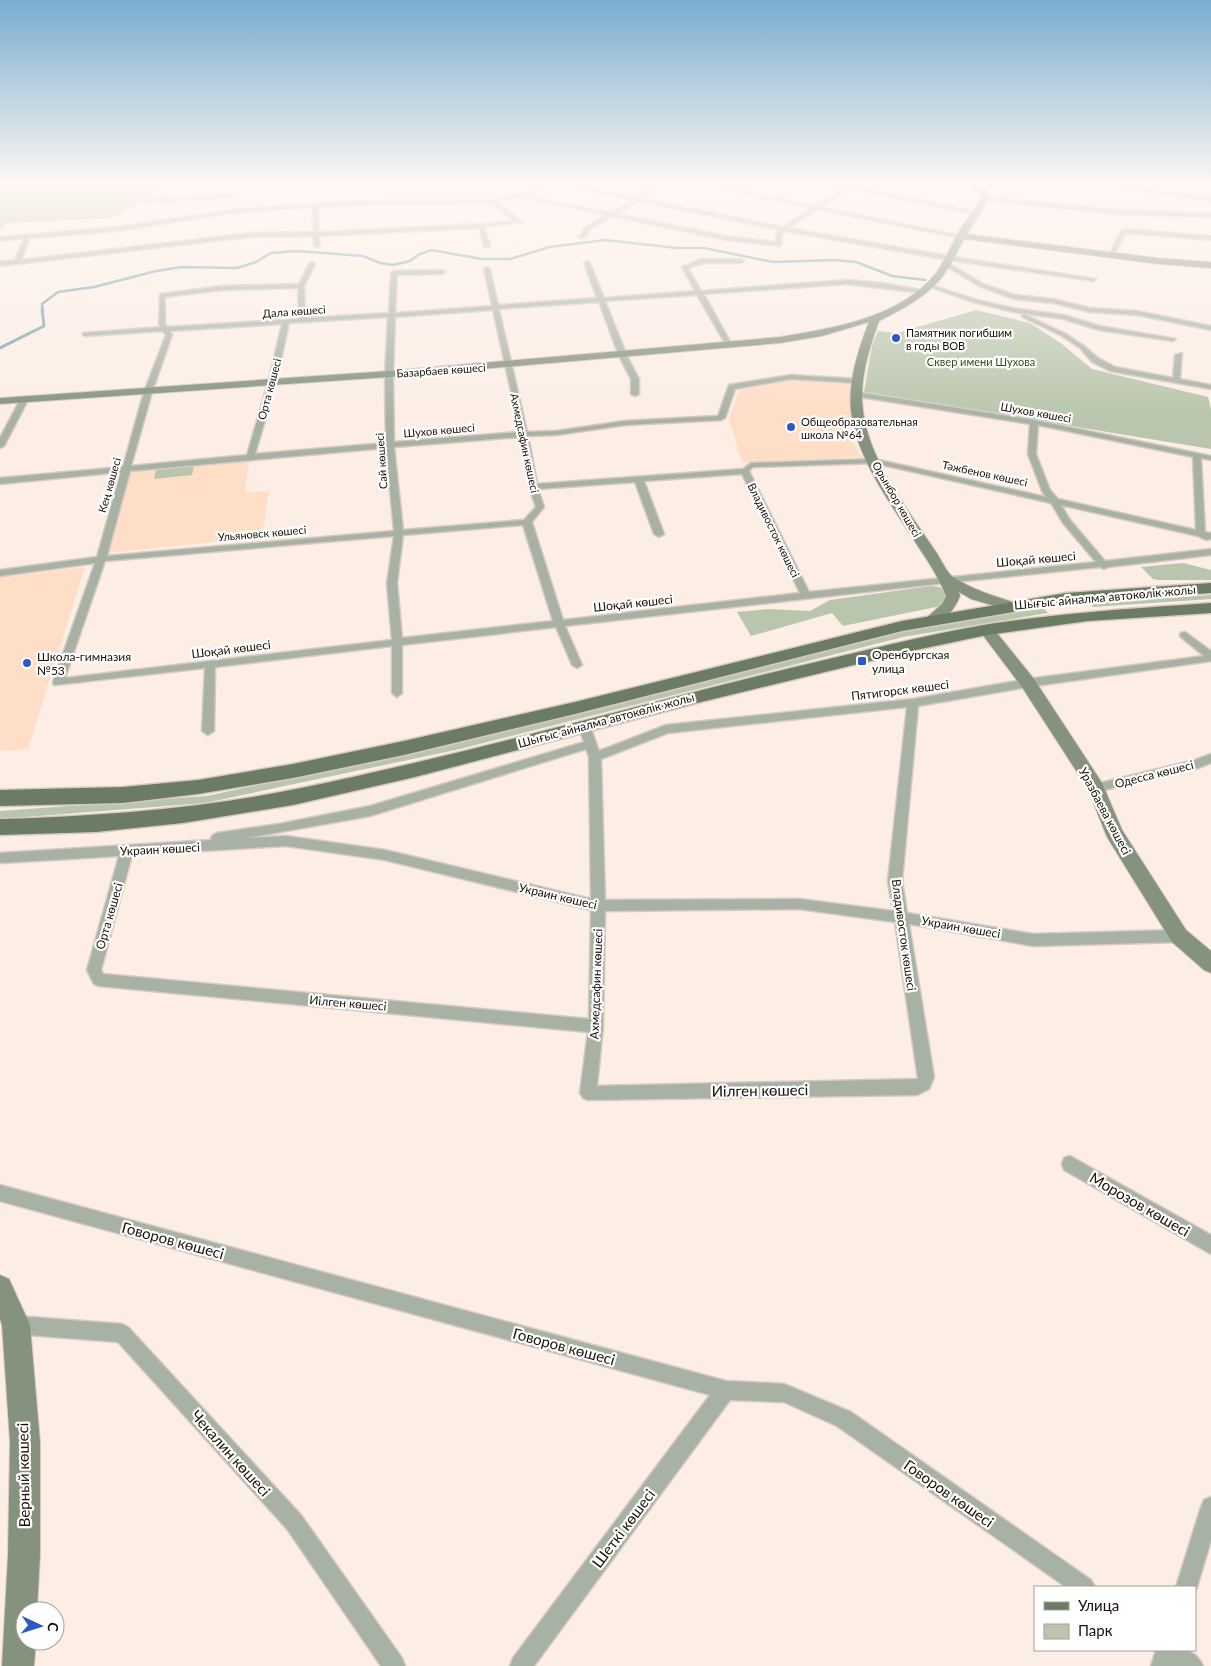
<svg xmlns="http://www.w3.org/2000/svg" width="1211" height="1666" font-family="Lato,sans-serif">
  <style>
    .built { fill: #ffdec8 }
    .green { fill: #b9c6ad }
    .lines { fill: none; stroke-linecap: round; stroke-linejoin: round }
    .stream-far1 { stroke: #72a3ac; stroke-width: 2.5 }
    .stream { stroke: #72a3ac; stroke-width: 3 }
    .street-casing { stroke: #d8cac2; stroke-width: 3 }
    .secondary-casing { stroke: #d8cac2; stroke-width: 2 }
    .primary-casing { stroke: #d8cac2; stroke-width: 3 }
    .street { fill: #a8b2a4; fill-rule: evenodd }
    .secondary { fill: #85937e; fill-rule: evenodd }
    .primary { fill: #6c7c64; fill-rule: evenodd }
    .poi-dot { fill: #2e58c7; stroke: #fff; stroke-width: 2 }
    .labels { text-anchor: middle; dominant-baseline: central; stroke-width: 4.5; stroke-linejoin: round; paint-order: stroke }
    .far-street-label { font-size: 11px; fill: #1b1008; stroke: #fff }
    .far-poi-label { font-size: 11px; fill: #1b1008; stroke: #fff; text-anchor: start }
    .far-park-label { font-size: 11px; fill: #344d19; stroke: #fff }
    .street-label { font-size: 12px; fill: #1b1008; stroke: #fff }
    .poi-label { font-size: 12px; fill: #1b1008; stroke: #fff; text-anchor: start }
    .near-street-label { font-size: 15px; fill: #1b1008; stroke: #fff }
  </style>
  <rect width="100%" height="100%" fill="#fceee5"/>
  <!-- built -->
  <path class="built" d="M793,380L850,384V437L862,457L742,463L729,418L739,390Z
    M249,460L245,493L269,491L262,537L107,553L128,471Z
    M85,567L28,749L0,751V577Z"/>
  <!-- green -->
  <path class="green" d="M0,185H167L113,218L7,223L0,231Z
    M976,310L1030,323L1062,344L1092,369L1208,397L1211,409V449L864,392L872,346L878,331L897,333Z
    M194,466L192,475L154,479L156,469Z
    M1183,563L1211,570V580H1158L1153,579L1141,567Z
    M931,586L940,587L946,593L947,601L941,606L843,626L832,613L751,636L737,612L768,609L810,611L830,600Z
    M1211,595V599L1093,607L1091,603Z
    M1043,607L1048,613L903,637L460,749L205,803L0,819V811L207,796L459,741L900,632Z"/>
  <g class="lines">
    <!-- stream-far1 -->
    <path class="stream-far1" d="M43,310L42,304L58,292L94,287L156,271L181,267L237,268L256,262L271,253L297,251L363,256L380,263L393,265L410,261L418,255L431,250L482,259H510L550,247L605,240L677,248H704L773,262L834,260L856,262L892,276L925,280"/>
    <!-- stream -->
    <path class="stream" d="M0,348L44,326L42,308"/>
    <defs>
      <path id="street" d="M546,185H553L527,196L611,213L633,200L563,185H573L633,197L658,185H665L639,198L783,227L812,208L701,185H711L816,206L843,188L841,185H854L852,186L979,212L976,214L849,189L821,207L963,236L960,238L817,209L789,228L948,256L1096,279L1093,281L948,260L785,231L782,234V244L779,246L726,240L612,216L589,230L586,236L581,238L578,236L582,234L584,228L606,215L520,197L497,202L522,222L484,227L490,246L487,248L484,246L479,228L319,236L320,245L317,247L314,245V236L250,237L0,266V262L15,260L24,238L0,241V237L117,227L240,209L356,201L493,200L529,192ZM638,201L780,230L776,234V242L726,236L617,214ZM492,203L514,221L481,224L319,232L318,207L375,204ZM312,207L314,232L250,233L21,260L30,238L117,231L224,214Z
        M1095,185H1110L1211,197V201Z
        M238,194L236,197L146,202L143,200Z
        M985,197L1117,210L1211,213V217L1117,214L983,200Z
        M1124,229L1211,236V240L1126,233L1113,256H1109L1121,231Z
        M702,259H741L744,261L741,263H703L688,268L701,291L846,280L882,283L926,291L923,293L846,284L704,294L732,345L729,347L726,345L697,295L605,301L627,356L639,379V394L635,396L631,394V379L619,356L599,302L499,309L527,432L556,431L625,421L718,416L729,385L791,375L858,379L862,381L858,383L791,379L735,389L725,418L721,420L625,425L556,435L528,436L537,484L743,469L751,463L874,459L1046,497L1042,491L1028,454L1030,424L854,396L853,394L857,392L1034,420L1211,456V460L1201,458L1205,532L1211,533V539L1206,540L1198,536L1061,505L1070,520L1105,561L1211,549V555L1108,567L1104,569L1100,567L927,585L565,626L582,665L577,668L572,665L556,627L402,645V693L397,697L392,693V646L215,667L214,731L208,735L202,731L205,668L54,685L53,682L95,563L0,576V570L97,557L121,472L0,484V478L123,467L144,392L166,335L163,331L85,336L83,335V333L161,327L159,324L160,294L222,286L299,284L309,264L312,262L315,264L304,286L305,318L389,313L391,273L394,271L442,270L445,272L442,274L397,275L395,313L492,306L484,269L487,267L490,269L498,305L597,298L584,263L587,261L590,263L604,298L695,291L682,267ZM298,288L299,319L167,327L165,324V297L222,290ZM493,310L520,432L394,442L393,374L395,317ZM388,317L385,374L386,443L255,454L276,383L289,323ZM282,324L268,383L247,455L131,466L152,392L172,335L170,331ZM1038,425L1193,457L1196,530L1058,499L1050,490L1036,454ZM520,437L529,487L536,507L524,520L403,530L394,447ZM386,448L394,531L107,556L130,471ZM874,463L1051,503L1063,523L1096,562L809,592L749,471L753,467ZM742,474L800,593L563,620L532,522L544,507L538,489L635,482L654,534L659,537L664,534L644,481ZM523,525L553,621L402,638L397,583L403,535ZM394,536L387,583L392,640L65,678L105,561Z
        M945,261L983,284L1015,295L1053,299L1090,308L1137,311L1211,326V330L1137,315L1090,312L1053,303L1014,299L979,286L943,264Z
        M928,284L977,300L1013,308L1064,315L1100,326L1176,339L1173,341L1099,330L1063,319L1013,312L973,302L928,286Z
        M1024,314L1066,334L1084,346L1098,358L1115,367L1173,378L1175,355L1182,353L1180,379L1211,385V389L1110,371L1092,362L1080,348L1062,336L1022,317V315Z
        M21,398L28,400L4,446L0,448V438Z
        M1185,632L1211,651V661L1028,687L918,706L902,881L907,913L1033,934L1179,930L1184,932L1186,936L1184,940L1179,942L1033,946L909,924L934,1077L929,1089L917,1095L588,1100L583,1098L580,1093L588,1032L99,986L94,984L87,970L119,856L0,863V853L212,840L211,838L213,835L217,833L279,824L370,806L584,742L578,726L584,722L590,726L599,751L666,725L913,699L1028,679L1204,656L1181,637L1180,635L1181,633ZM907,707L888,881L893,911L799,899L605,900L601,759L668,733ZM586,749L589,757L591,899L385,850L286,836L247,838L370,816ZM286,846L385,860L591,910L589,1019L103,974L101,970L132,855ZM799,909L895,922L918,1079L597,1086L603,1026L605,911Z
        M1211,754V763L1198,768L1096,792L1090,788L1096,784L1195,760Z
        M1070,1156L1211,1235V1254L1064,1170L1062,1164L1064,1158Z
        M0,1185L726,1381L784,1384L851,1412L1091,1580L1095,1587H1066L837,1426L784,1402L730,1400L534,1666H510L513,1658L710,1395L0,1201Z
        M16,1316L122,1324L128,1327L301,1515L402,1658L405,1666H381L287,1529L118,1342L16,1334L10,1331L7,1325L10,1319Z
        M1211,1497V1540L1197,1587L1195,1591V1587H1176L1201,1507L1204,1500Z
        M1156,1650C1175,1649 1194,1645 1203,1666H1151Z"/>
      <path id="secondary" d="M963,185H973L987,191L989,199L967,234L1158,258L1211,262V268L1158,264L964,239C958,250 952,263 945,273C930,295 903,309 879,321C869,349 859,380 863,410C868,459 909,512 936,552C941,559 946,572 953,577C973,590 994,596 1016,603L1018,606L1016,609L1011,611L971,599L959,592L960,596C955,609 942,627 927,623L924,620L942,604L946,596C937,573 923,554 910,534C886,497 856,455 851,411C848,381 858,350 869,322L822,336L780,343L389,377L0,404V398L389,371L780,337C833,328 900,318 936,273C944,262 950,248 956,237C962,225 973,211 981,199L980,194Z
        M987,625L992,627L1034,679L1102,783L1122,830L1186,930L1211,951V973L1204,970L1172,942L1107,837L1088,789L1022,687L979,630L982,627Z
        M0,1275L9,1279L30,1325L40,1442V1555L37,1611H25V1641H36L34,1666H2L8,1555L10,1442L2,1325L0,1319Z"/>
      <path id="primary" d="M1211,583V593L1066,603L902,631L575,714L404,755L293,778L198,794L123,803L0,806V790L123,787L198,780L293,764L404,741L575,702L902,621L1066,593Z
        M1211,603V613L1088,621L987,635L916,650L697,703L415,777L293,805L183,823L96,832L0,835V819C100,816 197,809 296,789C464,755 629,707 795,667C860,652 924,635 989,624C1063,613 1137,608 1211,603Z"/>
    </defs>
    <!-- street casing -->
    <use href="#street" class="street-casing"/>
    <!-- secondary casing -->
    <use href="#secondary" class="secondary-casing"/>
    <!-- primary casing -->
    <use href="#primary" class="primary-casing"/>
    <!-- street -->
    <use href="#street" class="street"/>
    <!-- secondary -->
    <use href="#secondary" class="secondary"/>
    <!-- primary -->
    <use href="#primary" class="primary"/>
  </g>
  <!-- sky -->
  <linearGradient id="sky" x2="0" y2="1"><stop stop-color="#79add0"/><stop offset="0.44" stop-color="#fef7f3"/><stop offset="1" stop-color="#fef7f3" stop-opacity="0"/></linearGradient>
  <rect width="1211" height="418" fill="url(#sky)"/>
  <!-- markers -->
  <g class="poi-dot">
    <circle cx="896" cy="338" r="5"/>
    <circle cx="791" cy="427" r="5"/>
    <rect x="857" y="656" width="10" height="10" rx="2.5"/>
    <circle cx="27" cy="663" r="5"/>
  </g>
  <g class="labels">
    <!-- far-street labels -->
    <g class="far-street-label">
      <text transform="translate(294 311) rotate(-4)">Дала көшесі</text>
      <text transform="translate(441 370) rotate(-4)">Базарбаев көшесі</text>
      <text transform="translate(269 389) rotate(-75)">Орта көшесі</text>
      <text transform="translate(1036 412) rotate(10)">Шухов көшесі</text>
      <text transform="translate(439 430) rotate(-5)">Шухов көшесі</text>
      <text transform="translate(525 443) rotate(78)">Ахмедсафин көшесі</text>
      <text transform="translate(381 461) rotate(-94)">Сай көшесі</text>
      <text transform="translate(985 473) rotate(12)">Тәжбенов көшесі</text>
      <text transform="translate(109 485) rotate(-74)">Кең көшесі</text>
      <text transform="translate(897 499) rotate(60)">Орынбор көшесі</text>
      <text transform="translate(774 530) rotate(64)">Владивосток көшесі</text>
      <text transform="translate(262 533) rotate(-5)">Ульяновск көшесі</text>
    </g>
    <!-- far-poi labels -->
    <g class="far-poi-label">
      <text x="906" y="332">Памятник погибшим<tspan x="906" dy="13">в годы ВОВ</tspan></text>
      <text x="801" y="421">Общеобразовательная<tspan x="801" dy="13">школа №64</tspan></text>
    </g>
    <!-- far-park labels -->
    <g class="far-park-label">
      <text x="981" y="361">Сквер имени Шухова</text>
    </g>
    <!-- street labels -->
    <g class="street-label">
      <text transform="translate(1036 559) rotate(-5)">Шоқай көшесі</text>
      <text transform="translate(1105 597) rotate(-5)">Шығыс айналма автокөлік жолы</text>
      <text transform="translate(633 603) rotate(-6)">Шоқай көшесі</text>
      <text transform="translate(231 649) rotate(-7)">Шоқай көшесі</text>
      <text transform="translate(900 690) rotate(-7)">Пятигорск көшесі</text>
      <text transform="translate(606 720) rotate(-15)">Шығыс айналма автокөлік жолы</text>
      <text transform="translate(1154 774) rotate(-14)">Одесса көшесі</text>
      <text transform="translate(1105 811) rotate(62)">Уразбаева көшесі</text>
      <text transform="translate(160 849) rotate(-3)">Украин көшесі</text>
      <text transform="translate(558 896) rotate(13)">Украин көшесі</text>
      <text transform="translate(109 916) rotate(-74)">Орта көшесі</text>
      <text transform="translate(961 927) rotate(10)">Украин көшесі</text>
      <text transform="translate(904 935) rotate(82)">Владивосток көшесі</text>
      <text transform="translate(596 984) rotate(-88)">Ахмедсафин көшесі</text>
      <text transform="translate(348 1003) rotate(5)">Иілген көшесі</text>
    </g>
    <!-- poi labels -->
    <g class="poi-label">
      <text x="872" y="654">Оренбургская<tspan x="872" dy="14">улица</tspan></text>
      <text x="37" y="656">Школа-гимназия<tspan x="37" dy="14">№53</tspan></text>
    </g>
    <!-- near-street labels -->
    <g class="near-street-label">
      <text transform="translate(760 1090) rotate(-1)">Иілген көшесі</text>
      <text transform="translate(1140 1204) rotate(30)">Морозов көшесі</text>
      <text transform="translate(173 1240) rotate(15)">Говоров көшесі</text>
      <text transform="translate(564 1346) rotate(15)">Говоров көшесі</text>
      <text transform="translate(231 1453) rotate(48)">Чекалин көшесі</text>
      <text transform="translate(23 1475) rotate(-91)">Верный көшесі</text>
      <text transform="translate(949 1493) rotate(35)">Говоров көшесі</text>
      <text transform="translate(623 1528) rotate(-53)">Шеткі көшесі</text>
    </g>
  </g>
  <!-- legend -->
  <rect x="1034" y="1586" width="162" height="65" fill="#ffffff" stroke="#a49f9c"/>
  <rect x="1044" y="1602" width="25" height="8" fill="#6c7c64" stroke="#a49f9c"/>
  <text x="1078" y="1611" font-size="15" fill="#1b1008">Улица</text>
  <rect x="1044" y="1624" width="25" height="15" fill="#b9c6ad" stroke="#a49f9c"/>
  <text x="1078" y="1636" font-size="15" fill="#1b1008">Парк</text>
  <!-- north arrow -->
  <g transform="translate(40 1626) rotate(94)"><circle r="24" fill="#ffffff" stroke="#a49f9c"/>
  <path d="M0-4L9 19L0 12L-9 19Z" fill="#2e58c7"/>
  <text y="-8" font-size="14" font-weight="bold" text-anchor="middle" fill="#1b1008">С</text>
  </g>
</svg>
